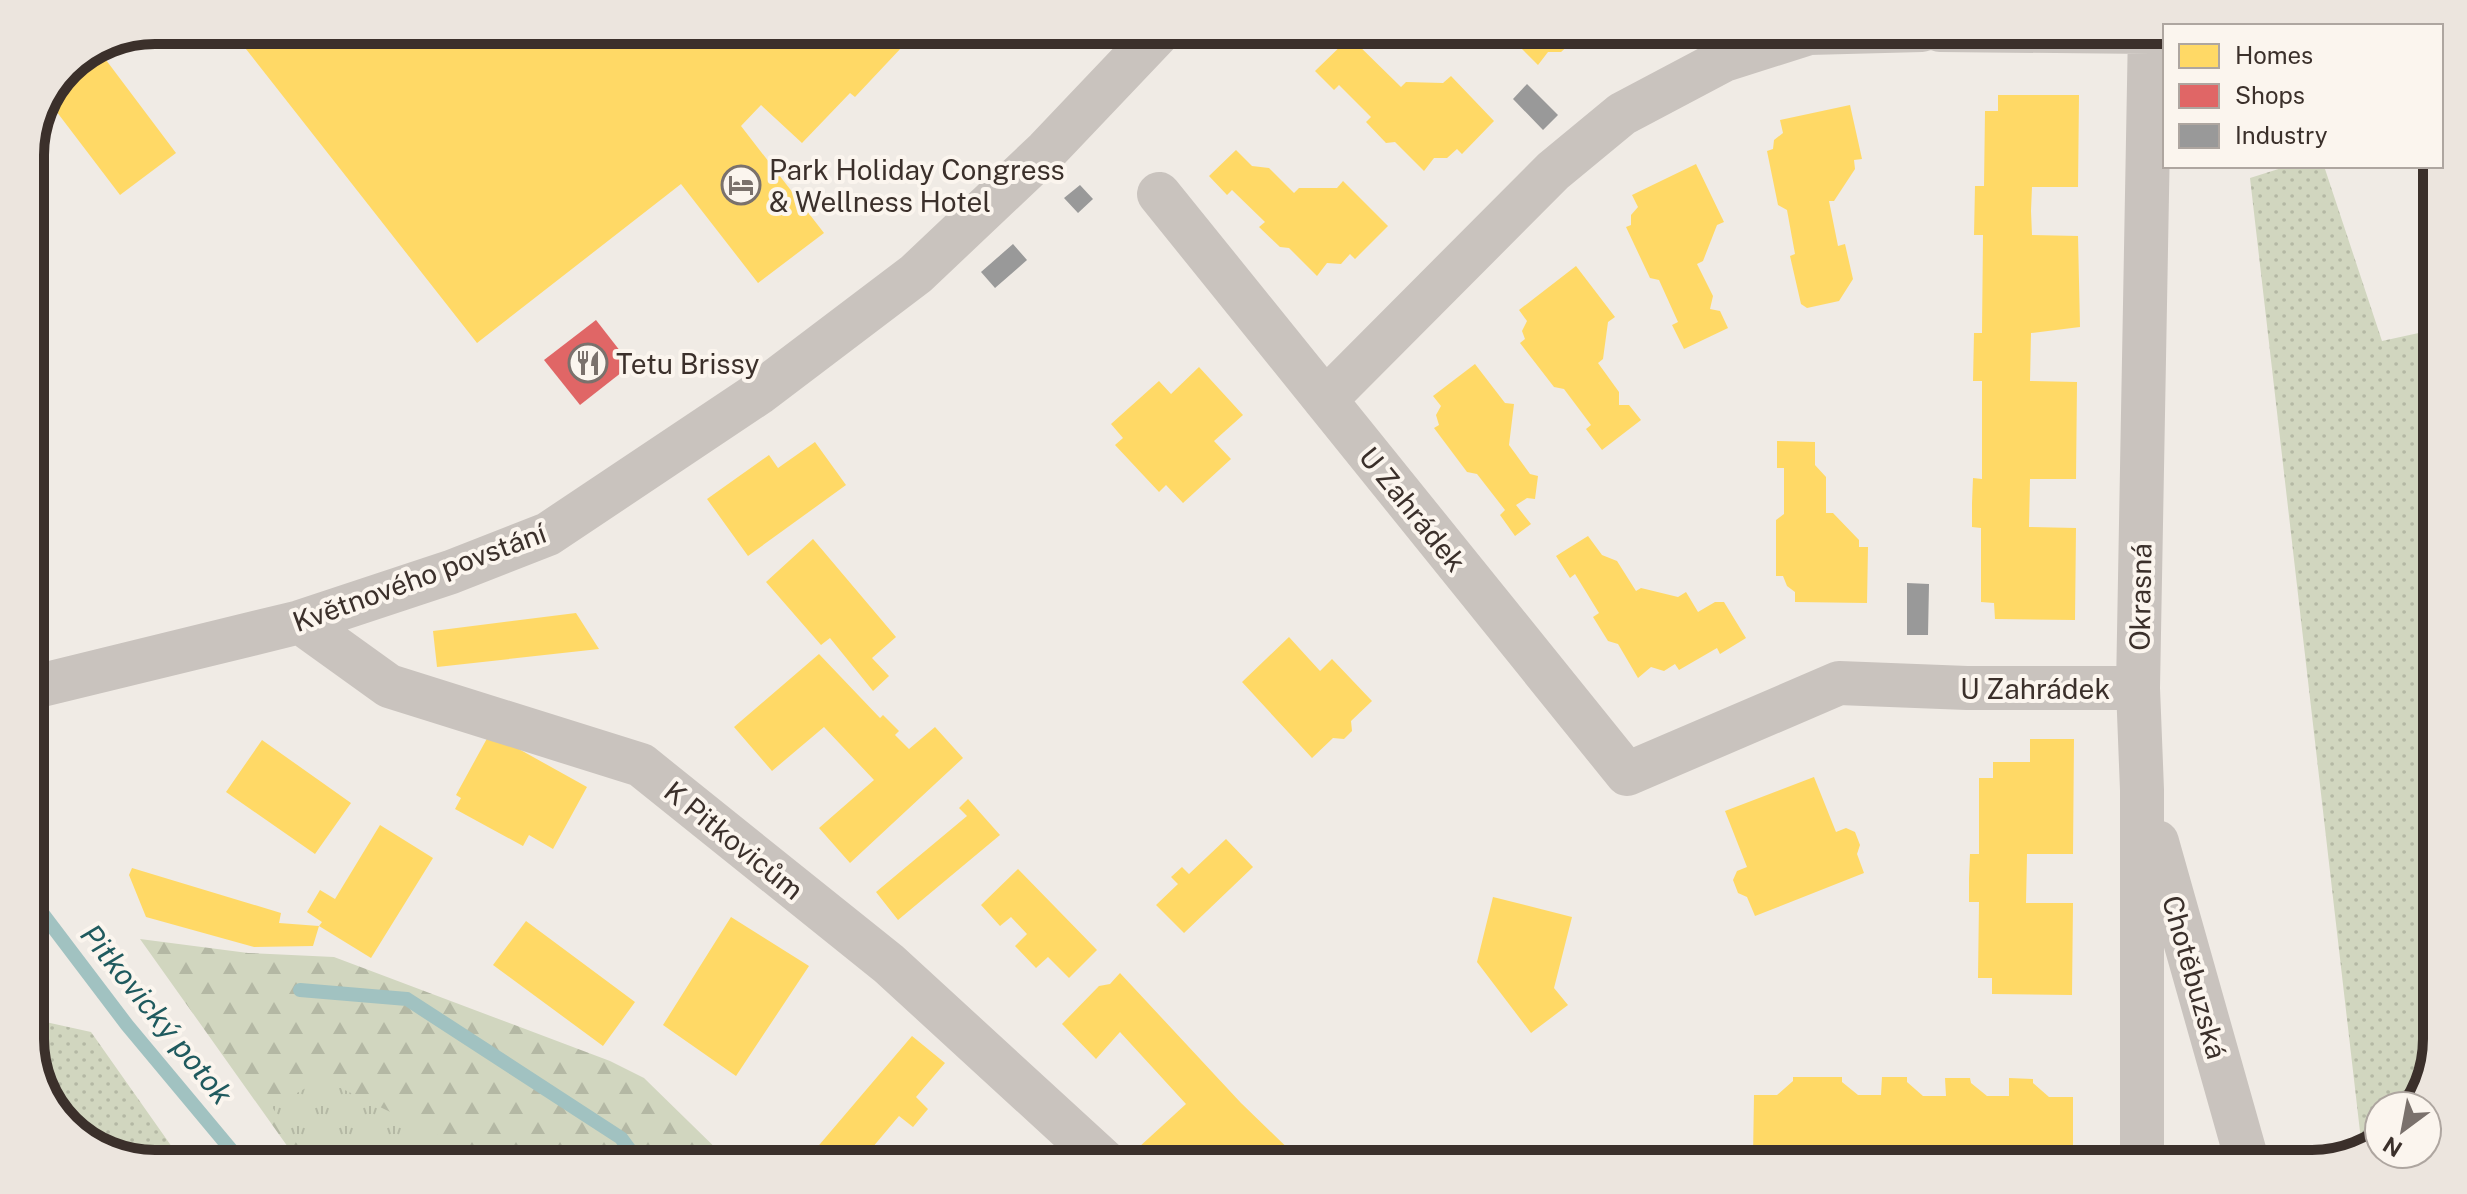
<svg xmlns="http://www.w3.org/2000/svg" width="2467" height="1194" font-family="'Public Sans',sans-serif">
  <style>
    .grass { fill: url(#grass-dots) }
    .forest { fill: url(#forest-firs) }
    .park { fill: url(#park-tufts) }
    .homes { fill: #ffd966 }
    .shops { fill: #e06666 }
    .industry { fill: #999 }
    .lines { fill: none; stroke-linecap: round; stroke-linejoin: round }
    .stream { stroke: #a1c2c1; stroke-width: 14 }
    .minor { stroke: #c9c3be; stroke-width: 44 }
    .labels { text-anchor: middle; dominant-baseline: central; stroke-width: 8; stroke-linejoin: round; paint-order: stroke }
    .poi-label { font-size: 28px; fill: #3b302b; stroke: #fbf5ee; text-anchor: start }
    .street-label { font-size: 28px; fill: #3b302b; stroke: #fbf5ee }
    .water-label { font-size: 30px; font-style: italic; fill: #1f5a5e; stroke: #fbf5ee }
    .rim { fill: none; stroke: #3b302b; stroke-width: 10 }
  </style>
  <defs>
    <pattern id="grass-dots" width="8" height="8" patternUnits="userSpaceOnUse" patternTransform="scale(2)"><rect width="8" height="8" fill="#d1d6bf"/><path d="M2 2h.1M6 6h.1" fill="none" stroke="#b4b8a4" stroke-width="1.8" stroke-linecap="round"/></pattern>
    <pattern id="forest-firs" width="22" height="20" patternUnits="userSpaceOnUse" patternTransform="scale(2)"><rect width="22" height="20" fill="#d1d6bf"/><path d="M5 1l3.5 6h-7zM16 11l3.5 6h-7z" fill="#b4b8a4"/></pattern>
    <pattern id="park-tufts" width="24" height="20" patternUnits="userSpaceOnUse" patternTransform="scale(2)"><rect width="24" height="20" fill="#d1d6bf"/><path d="M3 7l-1-3M5 7V3M7 7l1-3M15 17l-1-3M17 17v-4M19 17l1-3" fill="none" stroke="#b4b8a4"/></pattern>
  </defs>
  <rect width="100%" height="100%" fill="#f0ebe5"/>
  <!-- grass -->
  <path class="grass" d="M2288,166H2324L2382,341L2437,329V1039L2424,1094L2414,1106H2379V1144L2362,1149L2250,178Z
    M32,1019L91,1032L184,1164H155L100,1151L51,1109L30,1048Z"/>
  <!-- forest -->
  <path class="forest" d="M140,939L248,953L334,957L610,1061L644,1078L732,1164H300Z"/>
  <!-- park -->
  <path class="park" d="M322,1079L498,1164H311L272,1107Z"/>
  <!-- homes -->
  <path class="homes" d="M231,30H918L855,97L850,93L802,143L761,105L741,126L824,233L758,283L681,184L477,343Z
    M1493,30H1594L1576,48L1571,43L1561,52H1548L1538,65L1510,37H1500Z
    M1350,37L1401,87L1406,82L1443,83L1451,76L1494,121L1462,154L1457,149L1447,158H1434L1424,171L1395,142L1386,143L1366,122L1371,117L1339,85L1334,90L1315,71Z
    M100,52L176,153L120,195L50,103L67,66Z
    M1998,95H2079L2078,187H2032L2031,211L2032,235L2078,236L2080,327L2031,333L2030,381L2077,382L2076,479H2030L2029,527L2076,528L2075,620L1995,619L1994,603L1981,602V528L1972,527V503L1973,478L1982,479V381H1973L1974,333H1982L1983,235H1974L1975,186H1984L1985,111H1998Z
    M1850,105L1862,159L1854,160L1855,169L1834,201H1829L1838,246L1845,244L1853,279L1839,301L1807,308L1801,304L1790,256L1795,254L1787,210L1778,205L1767,151L1773,149L1774,140L1783,133L1780,120Z
    M1236,150L1252,166L1269,168L1294,193L1299,188H1337L1343,181L1388,226L1355,259L1350,254L1341,264L1327,263L1317,276L1289,248L1280,247L1259,227L1265,222L1232,190L1227,195L1209,176Z
    M1696,164L1724,222L1717,225L1703,261L1697,264L1713,296L1710,309L1720,311L1728,328L1684,349L1672,325L1678,322L1659,280L1650,278L1626,227L1631,225V215L1638,207L1632,195Z
    M1576,266L1615,317L1608,322L1603,359L1598,363L1619,392V405H1629L1641,420L1602,450L1586,429L1591,425L1564,389L1554,387L1520,343L1525,339L1522,331L1527,321L1519,310Z
    M1475,364L1505,403L1514,404L1509,445L1530,474L1538,476L1535,499L1527,498L1516,505L1531,524L1515,536L1500,515L1505,510L1477,474L1467,472L1434,428L1439,425L1436,415L1441,406L1433,396Z
    M1199,367L1243,415L1214,441L1231,459L1183,503L1166,485L1159,492L1115,445L1123,438L1111,424L1159,381L1171,394Z
    M1777,441L1815,442V465L1826,477V513H1833L1859,540V547H1868L1867,603L1795,602V592L1787,586L1783,576H1776V520L1784,514V468H1777Z
    M815,442L846,485L748,556L707,499L769,455L778,468Z
    M1588,536L1602,555L1617,561L1636,591L1641,588L1678,597L1686,592L1698,612L1715,602H1724L1746,638L1720,654L1717,648L1679,670L1675,664L1664,671L1651,667L1638,678L1618,644L1608,641L1593,617L1599,613L1575,574L1570,578L1556,556Z
    M813,539L896,637L872,658L889,676L873,691L830,638L821,645L766,582Z
    M576,613L599,649L437,667L433,631Z
    M1289,637L1320,671L1332,659L1372,701L1351,721L1352,731L1344,739L1333,738L1312,758L1242,682Z
    M819,654L880,718L883,715L899,731L895,735L909,749L935,727L963,758L850,863L819,828L874,780L824,727L772,771L734,727Z
    M490,733L587,787L553,849L529,835L523,846L455,809L461,798L456,795Z
    M2030,739H2074L2073,854H2027L2026,903H2073L2072,995L1992,994V978H1978L1979,902H1969V878L1970,854H1979V778H1993V762H2030Z
    M262,740L351,803L315,854L226,792Z
    M1814,777L1836,832L1846,828L1855,832L1860,845L1857,854L1864,873L1755,916L1747,897L1738,893L1733,880L1737,871L1747,867L1725,811Z
    M968,799L1000,835L898,920L876,892L967,816L959,808Z
    M380,825L433,858L371,958L319,926L322,922L307,912L320,890L335,899Z
    M1226,839L1253,867L1184,933L1156,905L1178,884L1171,877L1182,867L1189,874Z
    M132,868L281,913L279,923L319,926L313,946L254,947L146,917L129,875Z
    M1018,869L1097,950L1069,978L1048,957L1036,968L1015,946L1027,934L1011,917L1000,926L981,905Z
    M1493,897L1572,917L1554,988L1568,1005L1531,1033L1477,962Z
    M731,917L809,966L736,1076L663,1025Z
    M526,921L635,1002L603,1046L493,965Z
    M1120,973L1241,1103L1304,1164H1153L1138,1148L1186,1104L1120,1032L1096,1059L1062,1024L1099,986L1110,984Z
    M912,1036L945,1063L916,1097L928,1109L913,1127L899,1116L861,1161L865,1164H803Z
    M1793,1077H1842V1082L1858,1095H1881L1882,1077H1907V1082L1923,1096H1946L1945,1078H1970L1971,1083L1987,1096H2009V1078L2033,1079V1083L2049,1097H2073V1159H2033V1164H2008V1159L1970,1158V1164H1945V1159L1906,1158V1164H1881V1158L1842,1157V1164H1793V1157H1753L1754,1095H1777L1793,1081Z
    M1043,1147L1061,1164H1028Z"/>
  <!-- shops -->
  <path class="shops" d="M596,320L631,365L580,405L544,360Z"/>
  <!-- industry -->
  <path class="industry" d="M1527,84L1558,115L1543,130L1513,99Z
    M1080,185L1093,199L1078,213L1064,198Z
    M1013,244L1027,260L995,288L981,272Z
    M1907,583L1929,584L1928,635H1907Z"/>
  <g class="lines">
    <!-- stream -->
    <path class="stream" d="M30,897L127,1025L243,1164
      M300,990L407,999L621,1138L640,1164"/>
    <!-- minor -->
    <path class="minor" d="M1940,30L2151,32
      M1159,194L1627,774L1839,683L1967,688H2138
      M1325,400L1553,171L1622,114L1724,60L1809,33L1922,30
      M300,622L389,686L641,765L889,964L1107,1164
      M30,688L300,622L451,572L548,534L759,393L916,274L1046,151L1161,30
      M2157,842L2248,1164
      M2142,1164V790L2138,688L2150,30"/>
  </g>
  <!-- icons -->
  <defs>
    <symbol id="hotel-ring" viewBox="-11 -11 22 22"><circle r="9.5" fill="#fbf5ee" stroke="#7a716c" stroke-width="1.5"/><path d="M-6-4.5h1.5V1H6V5H4.5V3h-9V5H-6ZM-4 0a1.8 1.8 0 1 1 3.6 0ZM.5 0V-2.5h3Q6-2.5 6 0Z" fill="#7a716c"/></symbol>
    <symbol id="restaurant-ring" viewBox="-11 -11 22 22"><circle r="9.5" fill="#fbf5ee" stroke="#7a716c" stroke-width="1.5"/><path d="M-5-6h1v4h1v-4h1v4h1v-4h1v5L-1.5 .5V6h-2V.5L-5-1ZM5-6V6H3V1.5H1.5Q1.5-4 5-6Z" fill="#7a716c"/></symbol>
  </defs>
  <g fill-rule="evenodd">
    <use href="#hotel-ring" x="719" y="163" width="44" height="44"/>
    <use href="#restaurant-ring" x="566" y="341" width="44" height="44"/>
  </g>
  <g class="labels">
    <!-- poi labels -->
    <g class="poi-label">
      <text x="769" y="169">Park Holiday Congress<tspan x="769" dy="32">&amp; Wellness Hotel</tspan></text>
      <text x="616" y="363">Tetu Brissy</text>
    </g>
    <!-- street labels -->
    <g class="street-label">
      <text transform="translate(1413 509) rotate(51)">U Zahrádek</text>
      <text transform="translate(419 577) rotate(-20)">Květnového povstání</text>
      <text transform="translate(2140 597) rotate(-89)">Okrasná</text>
      <text x="2035" y="688">U Zahrádek</text>
      <text transform="translate(734 840) rotate(39)">K Pitkovicům</text>
      <text transform="translate(2195 977) rotate(74)">Chotěbuzská</text>
    </g>
    <!-- water labels -->
    <g class="water-label">
      <text transform="translate(157 1014) rotate(51)">Pitkovický potok</text>
    </g>
  </g>
  <!-- crop -->
  <path d="M0 0H2467V1194H0ZM155 44H2312A111 111 0 0 1 2423 155V1039A111 111 0 0 1 2312 1150H155A111 111 0 0 1 44 1039V155A111 111 0 0 1 155 44Z" fill="#ece5de" fill-rule="evenodd"/>
  <path class="rim" d="M155 44H2312A111 111 0 0 1 2423 155V1039A111 111 0 0 1 2312 1150H155A111 111 0 0 1 44 1039V155A111 111 0 0 1 155 44Z"/>
  <!-- legend -->
  <rect x="2163" y="24" width="280" height="144" fill="#fbf5ee" stroke="#aea6a0" stroke-width="2"/>
  <rect x="2179" y="44" width="40" height="24" fill="#ffd966" stroke="#aea6a0" stroke-width="2"/>
  <text x="2235" y="64" font-size="24" fill="#3b302b">Homes</text>
  <rect x="2179" y="84" width="40" height="24" fill="#e06666" stroke="#aea6a0" stroke-width="2"/>
  <text x="2235" y="104" font-size="24" fill="#3b302b">Shops</text>
  <rect x="2179" y="124" width="40" height="24" fill="#999999" stroke="#aea6a0" stroke-width="2"/>
  <text x="2235" y="144" font-size="24" fill="#3b302b">Industry</text>
  <!-- north arrow -->
  <g transform="translate(2403 1130) rotate(212)"><circle r="38" fill="#fbf5ee" stroke="#aea6a0" stroke-width="2"/>
  <path d="M0-6L14 30L0 20L-14 30Z" fill="#7a716c"/>
  <text y="-12" font-size="22" font-weight="bold" text-anchor="middle" fill="#3b302b">N</text>
  </g>
</svg>
